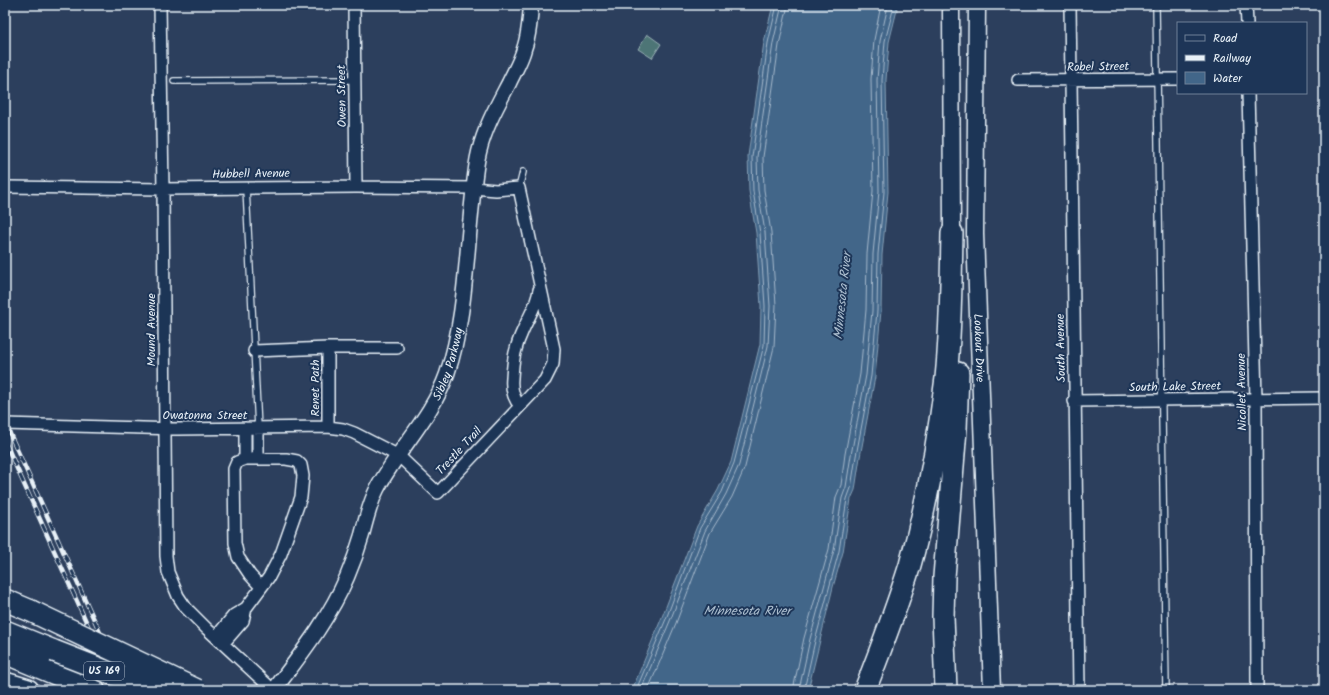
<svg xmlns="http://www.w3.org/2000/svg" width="1329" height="695" font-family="Kalam,sans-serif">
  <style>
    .green { fill: #4e7476; stroke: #9bb2b7 }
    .water { fill: #426689; stroke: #849eb5 }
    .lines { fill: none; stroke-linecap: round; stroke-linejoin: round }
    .shore { stroke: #a6b9cc; stroke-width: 1 }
    .service-casing { stroke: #e8f1f8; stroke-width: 8 }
    .minor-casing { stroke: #e8f1f8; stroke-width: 14 }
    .tertiary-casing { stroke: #e8f1f8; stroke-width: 17 }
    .secondary-casing { stroke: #e8f1f8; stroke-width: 19 }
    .motorway-casing { stroke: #e8f1f8; stroke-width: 24 }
    .service { stroke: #1d3557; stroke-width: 5.5 }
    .minor { stroke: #1d3557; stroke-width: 11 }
    .tertiary { stroke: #1d3557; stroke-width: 14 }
    .secondary { stroke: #1d3557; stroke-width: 16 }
    .motorway { stroke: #1d3557; stroke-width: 21 }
    .rail-casing { stroke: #e8f1f8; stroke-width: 4.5 }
    .rail { stroke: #1d3557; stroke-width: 3; stroke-dasharray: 9; stroke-linecap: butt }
    .motorway-bridge-casing { stroke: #e8f1f8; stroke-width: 24; stroke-linecap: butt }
    .motorway-bridge { stroke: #1d3557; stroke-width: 21 }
    .labels { text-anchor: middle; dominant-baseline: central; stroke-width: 4; stroke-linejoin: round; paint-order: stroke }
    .shield { fill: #1d3557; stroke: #abb9c8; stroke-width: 1 }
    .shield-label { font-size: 11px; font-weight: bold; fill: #e8f1f8 }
    .street-label { font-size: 12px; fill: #e8f1f8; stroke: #1d3557 }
    .water-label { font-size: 13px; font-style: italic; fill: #aec0d1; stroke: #1d3557 }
  </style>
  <rect width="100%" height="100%" fill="#2c3f5d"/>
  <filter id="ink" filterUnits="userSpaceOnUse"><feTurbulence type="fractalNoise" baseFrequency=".025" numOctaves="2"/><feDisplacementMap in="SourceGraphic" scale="8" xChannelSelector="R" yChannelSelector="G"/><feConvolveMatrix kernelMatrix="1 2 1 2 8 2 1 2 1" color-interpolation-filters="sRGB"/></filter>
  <g filter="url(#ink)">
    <!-- green -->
    <path class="green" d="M647,34L661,44L652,58L638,49Z"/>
    <!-- water -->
    <path class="water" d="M773,5H896L897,10L889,42L886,80L888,192L882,255L881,311L875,377L860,457L855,490L851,499L843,552L833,587L808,690H632L662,617L697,526L718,490L731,462L760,344L761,306L756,233L749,191L748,156L764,42Z"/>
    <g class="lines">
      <!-- shore -->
      <path class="shore" d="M636,690L666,619L700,528L722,492L734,463L764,345L765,306L760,233L753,191L752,157L768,43L777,5
        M641,690L670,621L705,531L726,494L739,465L768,346L770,306L765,232L758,190L757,157L773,43L782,5
        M648,690L676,623L710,533L732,497L745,467L774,347L776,305L771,232L764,190L763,157L779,45L788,5
        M793,690L804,638L829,549L836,497L841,485L845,454L860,374L866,310L867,254L873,191L871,79L874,40L881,5
        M799,690L810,639L834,550L842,498L846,487L851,455L866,375L872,311L873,254L879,191L877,80L880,41L887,10V5
        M804,690L815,641L839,551L847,499L851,488L856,456L871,376L877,311L878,254L884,192L882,80L885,41L893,10L892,5"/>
      <defs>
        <path id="service" d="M1156,5L1166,690
          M174,81L355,80
          M246,188L258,428
          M519,188L523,172"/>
        <path id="minor" d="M160,5L163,189L166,556L168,572L178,596L186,608L207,629L273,690
          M354,5L356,187
          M1070,5L1079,690
          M1246,5L1247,23
          M1018,80L1178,79
          M1248,93L1256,399L1257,690
          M5,187L163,189L356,187L473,188L496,190L519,188L554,349L553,364L545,380L438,493L399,456L354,433L343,429L328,427L177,429L5,424
          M254,351L328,348H397
          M1074,401L1324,398
          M520,406C513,398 511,388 512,378C513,359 515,347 523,330C529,316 537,305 539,290
          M328,427V348
          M245,428V459
          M258,459V428
          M216,637L234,615L246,608L269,577L281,554L301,497L303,476L301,465L297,461L286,459H245L237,462L234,469L235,543L238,557L250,575L261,587
          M223,644L243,621L246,608"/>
        <g id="tertiary">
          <path id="s1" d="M274,690C301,654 329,619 347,577C353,563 358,549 362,535C366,519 370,503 377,489C398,449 432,417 447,374C465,322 466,258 472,204C474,186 475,168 479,152C485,127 497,106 509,83C514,72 521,61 524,49C529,35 530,20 531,5"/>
        </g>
        <g id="secondary">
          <path d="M951,5L952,233"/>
          <path id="s2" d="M977,5L975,234L992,690"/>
        </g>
        <path id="motorway" d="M5,600L31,611
          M5,631L54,651
          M5,653L94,690
          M5,683L28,690
          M865,690C881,649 897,607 910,565C927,504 938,441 946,378C951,330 951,281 952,233
          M946,690L943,617L944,577L956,429L958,373"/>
      </defs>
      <!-- service casing -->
      <use href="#service" class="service-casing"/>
      <!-- minor casing -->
      <use href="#minor" class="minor-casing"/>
      <!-- tertiary casing -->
      <use href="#tertiary" class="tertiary-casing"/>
      <!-- secondary casing -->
      <use href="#secondary" class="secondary-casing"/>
      <!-- motorway casing -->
      <use href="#motorway" class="motorway-casing"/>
      <!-- service -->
      <use href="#service" class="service"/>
      <!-- minor -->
      <use href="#minor" class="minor"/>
      <!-- tertiary -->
      <use href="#tertiary" class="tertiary"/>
      <!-- secondary -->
      <use href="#secondary" class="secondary"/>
      <!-- motorway -->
      <use href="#motorway" class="motorway"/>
      <defs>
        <path id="rail" d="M5,423L126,690
          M5,442L117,690"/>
      </defs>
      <!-- rail casing -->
      <use href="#rail" class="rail-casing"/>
      <!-- rail -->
      <use href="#rail" class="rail"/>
      <defs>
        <path id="motorway-bridge" d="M31,611L197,690
          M54,651L154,690"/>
      </defs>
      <!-- motorway-bridge casing -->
      <use href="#motorway-bridge" class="motorway-bridge-casing"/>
      <!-- motorway-bridge -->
      <use href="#motorway-bridge" class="motorway-bridge"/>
    </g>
  </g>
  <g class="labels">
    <!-- shield labels -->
    <rect class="shield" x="84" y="662" width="40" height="18" rx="3"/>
    <g class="shield-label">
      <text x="104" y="671">US 169</text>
    </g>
    <!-- street labels -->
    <g class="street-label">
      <text transform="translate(1098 67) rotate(-1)">Robel Street</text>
      <text transform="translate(342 96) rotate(-91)">Owen Street</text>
      <text transform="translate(251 174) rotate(-1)">Hubbell Avenue</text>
      <text transform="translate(151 330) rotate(-90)">Mound Avenue</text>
      <text stroke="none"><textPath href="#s2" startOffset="343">Lookout Drive</textPath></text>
      <text transform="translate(1061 348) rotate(-91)">South Avenue</text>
      <text stroke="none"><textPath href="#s1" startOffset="373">Sibley Parkway</textPath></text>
      <text transform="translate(1175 387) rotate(-1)">South Lake Street</text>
      <text transform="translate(315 388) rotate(-90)">Renet Path</text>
      <text transform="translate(1242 392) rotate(-91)">Nicollet Avenue</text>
      <text x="205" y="415">Owatonna Street</text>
      <text transform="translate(459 451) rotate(-47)">Trestle Trail</text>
    </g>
    <!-- water labels -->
    <g class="water-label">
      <text transform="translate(843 296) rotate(-84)">Minnesota River</text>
      <text x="747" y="611">Minnesota River</text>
    </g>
  </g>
  <!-- margin -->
  <rect width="1329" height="695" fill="none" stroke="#1d3557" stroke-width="20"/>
  <rect x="10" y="10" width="1309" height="675" fill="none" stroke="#e8f1f8" stroke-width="1.5" filter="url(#ink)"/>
  <!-- legend -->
  <rect x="1177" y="22" width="130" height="72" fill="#1d3557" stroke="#6e8097"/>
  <rect x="1185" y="35" width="20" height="6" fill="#1d3557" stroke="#6e8097"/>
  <text x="1213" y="42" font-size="12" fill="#e8f1f8">Road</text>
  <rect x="1185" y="55" width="20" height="6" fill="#e8f1f8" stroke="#6e8097"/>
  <text x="1213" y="62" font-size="12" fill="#e8f1f8">Railway</text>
  <rect x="1185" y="72" width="20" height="12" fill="#426689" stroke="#6e8097"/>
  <text x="1213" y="82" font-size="12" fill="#e8f1f8">Water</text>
</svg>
